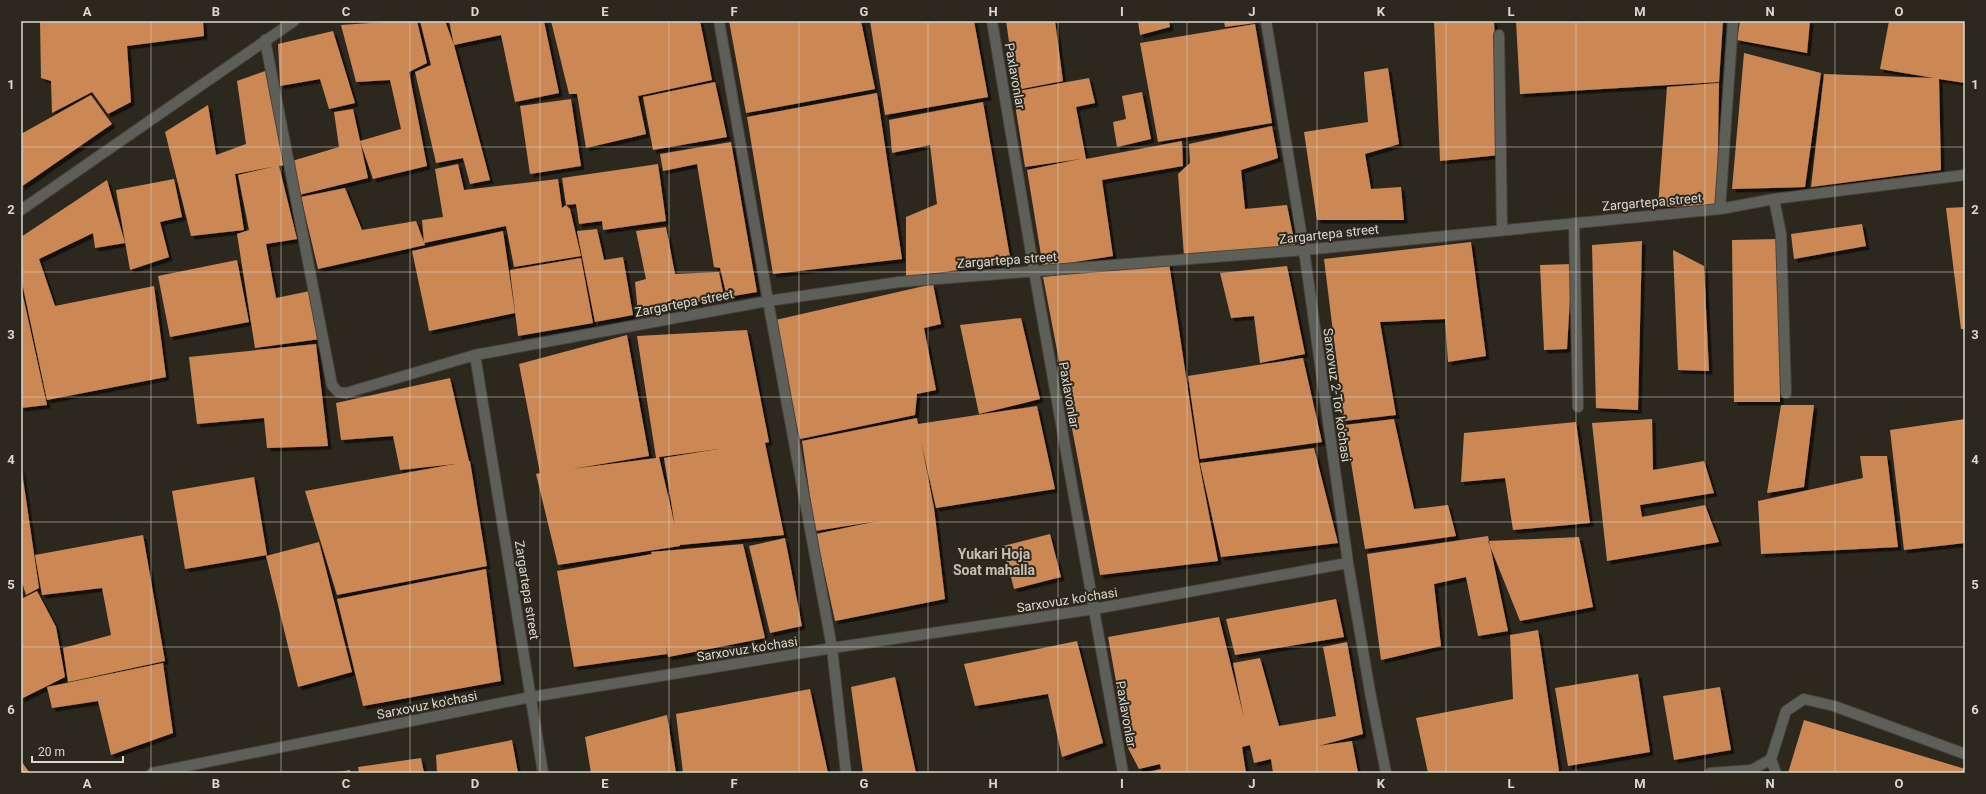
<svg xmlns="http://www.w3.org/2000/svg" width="1986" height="794" font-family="Roboto,sans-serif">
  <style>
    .building { fill: #cb8854; fill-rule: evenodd; filter: url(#shadow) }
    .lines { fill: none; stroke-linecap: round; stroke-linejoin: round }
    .minor-casing { stroke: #49443b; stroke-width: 12 }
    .minor { stroke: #5f5f5a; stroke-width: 10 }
    .grid { fill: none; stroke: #dcd9d2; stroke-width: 1; stroke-opacity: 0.55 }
    .labels { text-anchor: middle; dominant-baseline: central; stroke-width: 4; stroke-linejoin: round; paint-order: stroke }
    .street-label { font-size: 13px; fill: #dcd9d2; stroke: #2d281e }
    .neighbourhood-label { font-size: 14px; font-weight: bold; fill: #c6c0b2; stroke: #2d281e }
    .neatline { fill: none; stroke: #dcd9d2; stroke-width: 1.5 }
    .grid-label { font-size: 13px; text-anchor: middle; font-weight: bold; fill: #dcd9d2 }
  </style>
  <defs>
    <filter id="shadow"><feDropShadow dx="3.5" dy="3.5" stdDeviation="0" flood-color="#0009"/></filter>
  </defs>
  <rect width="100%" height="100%" fill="#2d281e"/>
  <!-- building -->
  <path class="building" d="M40,21H203L204,36L127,46L131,102L108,114L92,92L52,113L51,81L41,78Z
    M400,21H417L427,63L409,72L427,166L373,179L360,141L368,178L299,195L292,161L339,147L334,112L353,109L360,141L401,129L390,80L356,82L341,25Z
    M420,21H445L454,45L490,180L470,184L463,158L436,163L415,72L431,65Z
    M449,21H544L559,93L515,102L501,35L454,45Z
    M551,21H700L712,80L638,96L646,134L586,148L577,94H569Z
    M729,21H861L875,89L746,113Z
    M870,21H974L988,97L885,115Z
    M1006,21H1055L1063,81L1016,90Z
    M1138,21H1169L1170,27L1140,35Z
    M1224,21H1255V23L1225,27Z
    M1434,21H1494L1500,155L1440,161Z
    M1516,21H1723L1719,82L1520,94Z
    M1740,21H1810L1807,53L1737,40Z
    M1889,21H1965V83L1939,79L1941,170L1811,187L1824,74L1934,78L1880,69Z
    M1255,24L1272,123L1158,142L1140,43Z
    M333,31L355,103L329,109L320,79L280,86L278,44Z
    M1744,53L1821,73L1805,187L1732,189Z
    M1388,68L1399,144L1365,154L1371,189L1401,187L1404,220H1317L1304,132L1368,122L1364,72Z
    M268,70L285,165L279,166L297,239L266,244L276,298L310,291L320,339L255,348L237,234L249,230L238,175L272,167L235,174L244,230L191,236L165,132L208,105L216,155L246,144L237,81Z
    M1089,78L1095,103L1076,107L1086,159L1182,141L1183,166L1102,180L1113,256L1043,267L1027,170L1080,159L1025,167L1013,92Z
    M715,82L727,137L653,150L643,97Z
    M1719,83L1717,205L1658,207L1667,87Z
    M1142,92L1151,139L1117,147L1113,122L1126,119L1122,96Z
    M877,93L902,259L773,274L747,117Z
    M91,95L112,124L21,187V134Z
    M571,99L581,166L530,174L520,106Z
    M983,102L1011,263L906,277V217L937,204L930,145L892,153L889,120Z
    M1272,126L1278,158L1241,170L1245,209L1287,205L1295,245L1184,256L1178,174L1190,163L1189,144Z
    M731,142L757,292L727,297L720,268L714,267L697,164L663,171L660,154Z
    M458,164L464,190L558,179L562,208L566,205L570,209L581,256L514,267L506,226L424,243L422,220L443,217L435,169Z
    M658,164L666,221L603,230L602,221L579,224L576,204L566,205L562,178Z
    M174,179L182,217L160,222L169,257L130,270L116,190Z
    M107,180L125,243L95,248L93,233L39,259L55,306L154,286L166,377L47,400L21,278V237Z
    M345,188L362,230L416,221L425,245L318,269L301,197Z
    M1965,207V329H1961L1946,208Z
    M1862,224L1866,246L1794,259L1791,234Z
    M666,227L675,274L719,272L724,297L638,313L635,282L646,279L636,231Z
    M597,229L604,260L623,257L633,315L595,322L577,231Z
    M503,231L515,313L429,331L412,251Z
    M1779,239L1780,402H1734L1732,240Z
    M1642,241L1638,410L1596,408L1592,245Z
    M1471,242L1486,356L1448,362L1445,319L1380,322L1396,415L1344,421L1324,259Z
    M1673,250L1704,266L1709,371L1678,370Z
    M581,258L593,323L518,336L510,270Z
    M237,260L249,322L170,337L158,276Z
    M1169,263L1198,457L1218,561L1100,575L1043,277Z
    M1572,264L1567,349L1544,350L1540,265Z
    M1287,266L1305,354L1260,363L1254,316L1231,318L1220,273Z
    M933,284L941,324L924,328L936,390L917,394L915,415L800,439L771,321Z
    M21,287L47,405L21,408Z
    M1021,318L1040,399L979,414L960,325Z
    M747,330L769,442L765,443L784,535L680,545V546L558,565L536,474L540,473L519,364L627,335L649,456L572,469L656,458L637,336ZM718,449L664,458L675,526L659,457Z
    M316,344L328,446L267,448L264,418L197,424L189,357Z
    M1303,358L1322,442L1200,459L1188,376Z
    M450,378L469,461H470L487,566L337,595L305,491L455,464L400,470L393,436L341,440L336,403Z
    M1781,405H1814L1804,487L1767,493Z
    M1037,406L1055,489L936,508L921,441L934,508L945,599L835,621L816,534L878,521L815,531L802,441L917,418L918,424Z
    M1394,419L1414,509L1448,505L1456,536L1365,549L1345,425Z
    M1652,419L1653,470L1704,461L1714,493L1640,505L1642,517L1705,505L1719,542L1607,561L1592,423Z
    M1965,419V543L1904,550L1890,430Z
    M1576,422L1590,523L1513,530L1505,478L1461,482L1464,433Z
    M1314,448L1338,543L1221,557L1200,463Z
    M1860,456H1887L1898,547L1761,554L1758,501L1863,478Z
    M21,465L39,588L26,595L21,579Z
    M254,477L267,555L185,569L172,491Z
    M1050,534L1061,577L1014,589L1003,546Z
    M143,535L165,661L68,682L63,648L111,635L102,588L42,595L35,555Z
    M1488,536L1508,631L1478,636L1466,577L1434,584L1441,646L1381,660L1367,554Z
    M1579,537L1593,607L1520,621L1488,541Z
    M785,538L802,626L770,633L749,546Z
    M319,542L352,672L298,687L266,556Z
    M743,544L765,638L668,657L666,643L667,654L574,667L557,571L652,554L651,552Z
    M486,569L501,681L363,706L337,599Z
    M21,591L23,598L37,591L56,627L65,677L21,699Z
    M1336,599L1344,637L1235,655L1226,619Z
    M1219,617L1244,718L1233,663L1260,658L1279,726L1336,716L1323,647L1347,642L1363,734L1318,746L1352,741L1358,773H1273L1271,759L1254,763L1250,745L1242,747L1246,773H1148V772L1161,769L1160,764L1139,769L1128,748L1108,637Z
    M1538,630L1559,771L1544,773H1428L1416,718L1513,699L1510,635Z
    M1077,641L1103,743L1062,757L1048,694L975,706L964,664Z
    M163,663L173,733L111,755L98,701L52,708L47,687Z
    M1638,674L1650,752L1568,766L1555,688Z
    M895,677L916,773H863L851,687Z
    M1720,687L1731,750L1674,760L1663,696Z
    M810,689L828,773H683L676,714Z
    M667,715L676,773H591L585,737Z
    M1804,720L1965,769V773H1788Z
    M512,740L518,773H437L436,755Z
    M421,758L424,773H359L358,767Z
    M21,761L30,773H21Z
    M350,770V773H338V772Z"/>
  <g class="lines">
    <defs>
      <path id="minor" d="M719,21L768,301L832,648L846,773
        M992,21L1034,271L1123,773
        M1266,21L1304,250L1348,563L1370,692L1386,773
        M1499,35L1502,229
        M265,40L332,385L338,392L346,393L475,355
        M1774,199L1781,234L1786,393
        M1720,209L1733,21
        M21,210L294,21
        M1574,223L1578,407
        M1771,759L1776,773
        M152,773L531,697L832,648L1094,609L1348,563
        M543,773L475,355L768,301L899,282L1304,250L1720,209L1774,199L1965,175
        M1710,773L1752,770L1771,759L1786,711L1804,699L1834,706L1965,754"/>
    </defs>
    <!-- minor casing -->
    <use href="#minor" class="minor-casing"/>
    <!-- minor -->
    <use href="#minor" class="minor"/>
  </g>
  <!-- grid -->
  <path class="grid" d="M151,21V773M281,21V773M410,21V773M540,21V773M669,21V773M799,21V773M928,21V773M1058,21V773M1187,21V773M1317,21V773M1446,21V773M1576,21V773M1705,21V773M1835,21V773M21,147H1965M21,272H1965M21,397H1965M21,522H1965M21,647H1965"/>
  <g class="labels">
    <!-- street labels -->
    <g class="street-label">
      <text transform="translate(1015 76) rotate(80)">Paxlavonlar</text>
      <text transform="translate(1652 202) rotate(-5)">Zargartepa street</text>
      <text transform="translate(1329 234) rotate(-6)">Zargartepa street</text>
      <text transform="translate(1007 260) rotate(-4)">Zargartepa street</text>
      <text transform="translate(684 303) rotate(-11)">Zargartepa street</text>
      <text transform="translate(1069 395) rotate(80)">Paxlavonlar</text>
      <text transform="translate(1337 395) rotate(82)">Sarxovuz 2-Tor ko'chasi</text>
      <text transform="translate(527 590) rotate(81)">Zargartepa street</text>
      <text transform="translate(1067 600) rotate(-9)">Sarxovuz ko'chasi</text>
      <text transform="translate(747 649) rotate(-9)">Sarxovuz ko'chasi</text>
      <text transform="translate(427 705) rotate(-11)">Sarxovuz ko'chasi</text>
      <text transform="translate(1126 714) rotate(80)">Paxlavonlar</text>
    </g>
    <!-- neighbourhood labels -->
    <g class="neighbourhood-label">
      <text x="994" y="554">Yukari Hoja<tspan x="994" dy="16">Soat mahalla</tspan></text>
    </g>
  </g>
  <!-- border -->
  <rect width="1986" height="794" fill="none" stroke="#2d281e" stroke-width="44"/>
  <!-- scale -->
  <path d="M32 756v6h91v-6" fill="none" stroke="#dcd9d2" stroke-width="2"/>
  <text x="38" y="756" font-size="12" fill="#dcd9d2" stroke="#2d281e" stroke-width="3" paint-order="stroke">20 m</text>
  <rect x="22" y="22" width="1942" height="750" class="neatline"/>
  <g class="grid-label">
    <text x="87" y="16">A</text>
    <text x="216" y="16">B</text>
    <text x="346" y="16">C</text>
    <text x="475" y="16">D</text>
    <text x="605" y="16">E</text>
    <text x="734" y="16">F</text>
    <text x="864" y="16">G</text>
    <text x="993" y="16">H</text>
    <text x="1122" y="16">I</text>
    <text x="1252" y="16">J</text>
    <text x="1381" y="16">K</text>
    <text x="1511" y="16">L</text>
    <text x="1640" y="16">M</text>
    <text x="1770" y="16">N</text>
    <text x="1899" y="16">O</text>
    <text x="11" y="89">1</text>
    <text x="1975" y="89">1</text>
    <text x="11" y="214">2</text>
    <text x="1975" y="214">2</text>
    <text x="11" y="339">3</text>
    <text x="1975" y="339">3</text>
    <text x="11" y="464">4</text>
    <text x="1975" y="464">4</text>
    <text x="11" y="589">5</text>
    <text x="1975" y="589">5</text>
    <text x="11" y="714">6</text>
    <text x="1975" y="714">6</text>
    <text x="87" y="788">A</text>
    <text x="216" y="788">B</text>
    <text x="346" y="788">C</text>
    <text x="475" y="788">D</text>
    <text x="605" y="788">E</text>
    <text x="734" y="788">F</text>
    <text x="864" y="788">G</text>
    <text x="993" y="788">H</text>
    <text x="1122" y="788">I</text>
    <text x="1252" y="788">J</text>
    <text x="1381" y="788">K</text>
    <text x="1511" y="788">L</text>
    <text x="1640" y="788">M</text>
    <text x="1770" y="788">N</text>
    <text x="1899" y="788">O</text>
  </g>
</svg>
